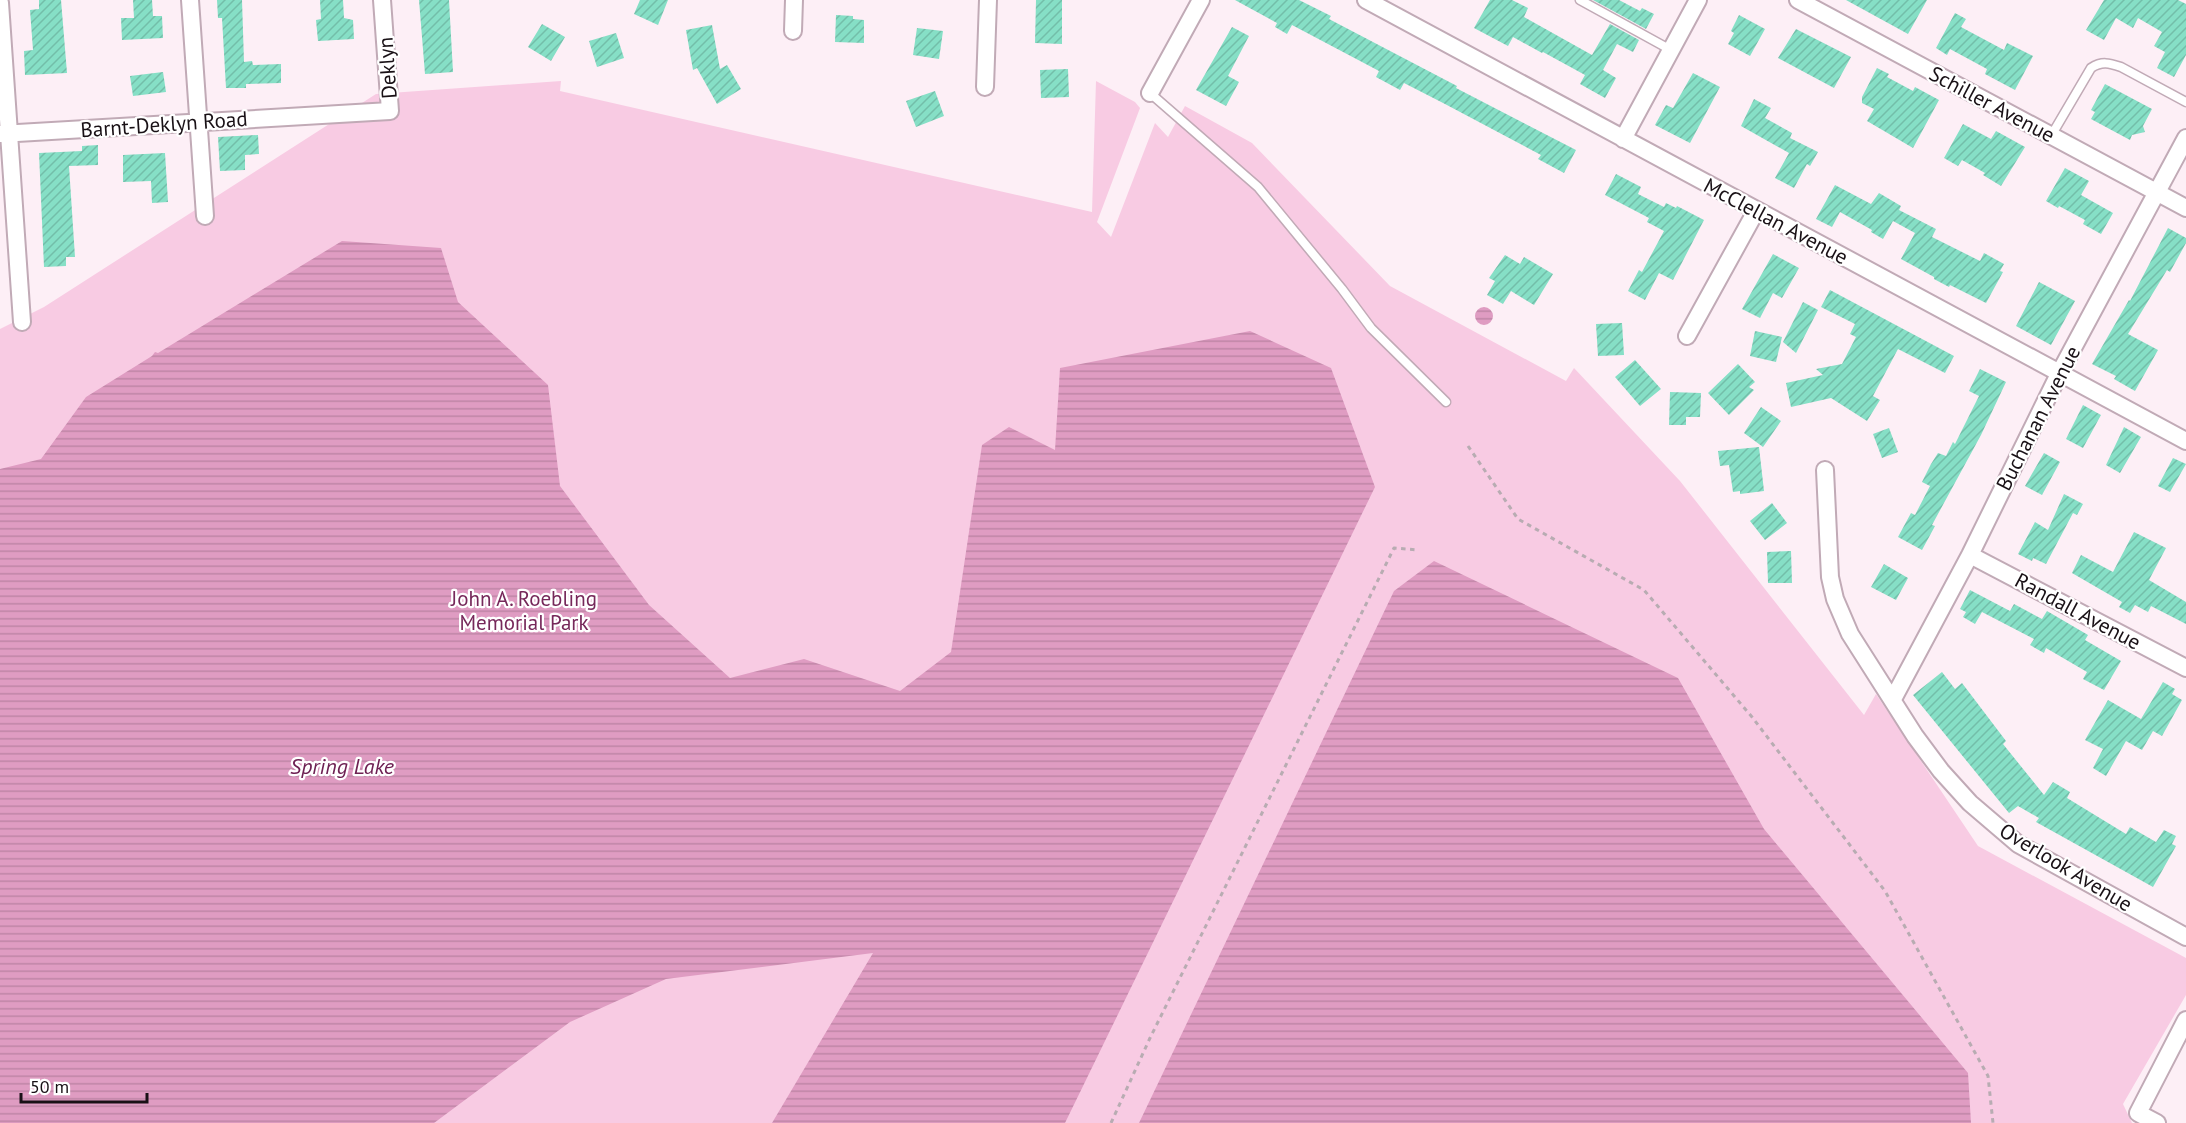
<svg xmlns="http://www.w3.org/2000/svg" width="2186" height="1123" font-family="'PT Sans',sans-serif">
  <style>
    .green { fill: #f8cbe3 }
    .water { fill: url(#water-rules) }
    .building { fill: url(#building-hatch) }
    .lines { fill: none; stroke-linecap: round; stroke-linejoin: round }
    .service-casing { stroke: #c1aab6; stroke-width: 11 }
    .minor-casing { stroke: #c1aab6; stroke-width: 20 }
    .path { stroke: #b8acb2; stroke-width: 3; stroke-dasharray: 4.5 4.5; stroke-linecap: butt }
    .service { stroke: #fff; stroke-width: 8 }
    .minor { stroke: #fff; stroke-width: 16 }
    .labels { text-anchor: middle; dominant-baseline: central; stroke-width: 4.5; stroke-linejoin: round; paint-order: stroke }
    .street-label { font-size: 21px; fill: #191116; stroke: #fff }
    .park-label { font-size: 21px; fill: #76285a; stroke: #fff }
    .water-label { font-size: 22px; font-style: italic; fill: #6e2153; stroke: #fff }
  </style>
  <defs>
    <pattern id="water-rules" width="6" height="5" patternUnits="userSpaceOnUse" patternTransform="scale(1.5)"><rect width="6" height="5" fill="#df9cc2"/><path d="M0 2.5h6" fill="none" stroke="#bf85a6"/></pattern>
    <pattern id="building-hatch" width="6" height="6" patternUnits="userSpaceOnUse" patternTransform="scale(1.5)"><rect width="6" height="6" fill="#86dfc6"/><path d="M-1 1l2-2M0 6l6-6M5 7l2-2" fill="none" stroke="#73bea9"/></pattern>
  </defs>
  <rect width="100%" height="100%" fill="#fdeff6"/>
  <!-- green -->
  <path class="green" d="M561,81L560,91L1092,212L1096,81L1135,102L1140,108L1097,222L1111,237L1155,123L1168,137L1185,106L1252,143L1390,286L1566,381L1574,368L1680,481L1864,715L1876,694L1978,846L2186,958V995L2123,1104L2132,1123H0V329L44,307L376,94Z"/>
  <!-- water -->
  <path class="water" d="M342,241L441,248L458,302L548,385L560,486L649,605L730,678L804,659L900,691L951,652L982,445L1009,427L1055,450L1060,368L1250,331L1331,368L1375,487L1065,1123H772L873,953L666,979L570,1022L434,1123H0V469L41,459L86,397L152,356L155,352L158,353Z
    M1475 316a9 9 0 1 1 18 0a9 9 0 1 1-18 0Z
    M1434,561L1678,678L1764,829L1968,1073L1971,1123H1139L1394,591Z"/>
  <!-- building -->
  <path class="building" d="M39,0H61L67,73L25,75L24,51L33,50L30,10L39,9Z
    M133,0H152L153,16H162L163,38L122,40L121,18H134Z
    M217,0H242L244,62L252,61L253,65L281,64V83L246,84V88H226L222,18H218Z
    M320,0H343L344,18L353,20L354,39L318,41L316,20L321,19Z
    M419,0H449L453,72L425,74Z
    M640,0H668L658,25L634,14Z
    M1036,0H1062V44L1035,43Z
    M1235,0H1299L1331,16L1329,19L1457,86L1456,88L1576,150L1564,173L1538,159L1541,155L1445,104L1404,83L1400,90L1376,77L1379,71L1292,25L1287,34L1275,27L1277,23Z
    M1490,0H1512L1528,8L1524,17L1592,55L1610,24L1639,40L1633,52L1617,44L1603,70L1616,78L1605,98L1580,84L1585,75L1543,52L1542,53L1513,37L1508,46L1474,28Z
    M1593,0H1619L1640,11L1642,8L1654,14L1646,29Z
    M1846,0H1927L1908,34Z
    M2104,0H2178L2186,4V55L2174,77L2157,68L2165,52L2154,46L2162,32L2138,18L2133,28L2116,18L2104,40L2086,30Z
    M1955,13L1966,19L1961,27L2004,50L2007,43L2033,56L2015,90L1985,74L1987,69L1950,49L1947,55L1936,48Z
    M836,15L853,16V19L864,20V43L835,42Z
    M1739,15L1765,29L1750,56L1728,44L1734,33L1731,31Z
    M542,24L565,37L551,61L528,47Z
    M712,25L720,69L727,65L741,89L717,104L697,68L693,70L686,30Z
    M1232,27L1249,36L1228,76L1239,82L1226,106L1196,90Z
    M917,28L943,31L939,59L913,55Z
    M1796,29L1851,57L1834,88L1778,58Z
    M616,33L624,58L597,67L589,41Z
    M1877,68L1889,74L1887,77L1913,91L1915,87L1939,100L1913,148L1867,121L1874,109L1862,103V97Z
    M1068,69L1069,97L1041,98L1040,70Z
    M163,72L166,92L133,96L130,76Z
    M1693,73L1720,87L1690,143L1655,125L1666,105L1673,108Z
    M2105,84L2152,109L2143,126L2145,132L2132,135L2130,140L2091,119L2095,112L2091,110Z
    M935,91L944,116L916,127L906,101Z
    M1754,99L1771,108L1765,118L1792,133L1790,138L1818,152L1810,166L1807,164L1794,188L1775,178L1789,153L1741,126Z
    M1963,124L1991,139L1996,131L2025,147L2001,186L1983,175L1985,173L1962,160L1958,166L1944,158Z
    M258,135L259,154L245,155V170L220,171L218,137Z
    M98,145V165L69,166L75,257H66V266L44,267L39,153L82,151V146Z
    M165,153L168,202L152,203L151,181L123,182V155Z
    M2065,168L2089,181L2081,195L2113,213L2101,234L2083,224L2085,220L2059,206L2058,208L2046,201Z
    M1616,174L1641,187L1638,194L1664,207L1666,203L1676,208L1677,206L1704,220L1673,280L1659,273L1645,300L1628,291L1639,270L1642,272L1664,231L1647,222L1649,218L1605,195Z
    M1835,185L1871,204L1879,193L1901,206L1899,210L1936,229L1932,237L1980,261L1984,253L2004,264L2000,271L2003,272L1986,303L1950,285L1949,287L1934,279V277L1901,259L1915,233L1893,221L1883,239L1871,232L1872,230L1840,212L1832,227L1816,219Z
    M2168,228L2186,238V243L2170,272L2167,270L2128,334L2158,350L2135,391L2114,379L2116,376L2092,364L2129,300L2130,301Z
    M1773,254L1799,268L1782,298L1773,293L1760,318L1742,309Z
    M1505,255L1520,264L1524,257L1553,274L1534,305L1511,291L1503,304L1487,295L1495,281L1489,278Z
    M2039,282L2075,301L2051,345L2016,326Z
    M1830,290L1954,356L1945,373L1898,349L1873,396L1880,400L1867,421L1831,398L1791,407L1786,383L1823,375L1816,369L1842,364L1856,337L1850,334L1855,324L1821,307Z
    M1803,302L1818,310L1796,353L1783,342Z
    M1622,323L1624,355L1598,356L1596,324Z
    M1755,331L1782,337L1776,362L1750,356Z
    M1635,360L1661,389L1640,406L1615,377Z
    M1738,364L1755,382L1749,387L1754,390L1729,415L1708,393Z
    M1980,369L2006,382L1981,435L1932,525L1935,526L1922,550L1898,537L1911,513L1915,515L1930,486L1922,482L1931,464L1938,453L1946,456L1953,442L1955,444L1979,396L1969,391Z
    M1670,392L1701,393L1700,417H1686V425H1669Z
    M2083,405L2101,415L2083,448L2066,439Z
    M1761,407L1781,421L1763,447L1744,433Z
    M2124,427L2141,437L2120,473L2106,465Z
    M1889,428L1898,452L1882,458L1873,434Z
    M1759,447L1764,491L1740,494V491L1733,492L1729,465L1720,466L1718,451Z
    M2044,453L2060,462L2042,495L2025,486Z
    M2173,458L2186,464L2170,492L2158,486Z
    M2064,494L2083,504L2077,515L2073,513L2046,564L2033,558L2032,561L2018,554L2035,522L2048,530Z
    M1772,503L1787,523L1765,540L1750,521Z
    M2134,532L2166,548L2149,580L2186,602V624L2151,606L2148,612L2135,605L2130,613L2119,607L2122,602L2072,573L2081,555L2113,572Z
    M1791,551L1792,583H1768L1767,552Z
    M1884,564L1908,578L1896,600L1871,587Z
    M1970,590L2010,611L2014,604L2042,619L2047,611L2088,635L2085,640L2121,661L2104,690L2083,679L2087,672L2046,648L2044,653L2030,645L2034,639L1982,612L1975,624L1963,617L1966,612L1960,609Z
    M1942,672L1955,689L1962,683L2006,741L2003,744L2044,795L2053,782L2070,792L2067,798L2126,834L2130,827L2156,842L2164,830L2176,836L2172,844L2176,846L2153,887L2036,822L2039,818L2018,806L2009,813L1913,695Z
    M2163,682L2175,689L2172,694L2182,700L2162,736L2153,731L2142,750L2126,741L2106,776L2093,768L2103,749L2085,740L2108,700L2141,719Z"/>
  <g class="lines">
    <defs>
      <path id="service" d="M1580,0L1671,50
        M1150,93L1258,187L1342,289L1371,328L1446,402
        M2051,136L2091,68C2102,61 2109,63 2121,67L2186,102"/>
      <path id="minor" d="M190,0L205,216
        M1366,0L2186,441
        M1798,0L2186,208
        M0,3L22,322
        M793,31L794,0
        M985,87L988,0
        M1150,93L1201,0
        M0,134L390,111L382,0
        M1623,139L1698,0
        M1687,336L1756,211
        M1825,470L1830,577L1835,599L1850,634L1915,736L1941,771L1970,803L2018,844L2186,937
        M1970,555L2186,668
        M1893,699L1970,555L2059,374L2186,138
        M2157,1123L2138,1113L2186,1020"/>
    </defs>
    <!-- service casing -->
    <use href="#service" class="service-casing"/>
    <!-- minor casing -->
    <use href="#minor" class="minor-casing"/>
    <!-- path -->
    <path class="path" d="M1468,446L1518,519L1644,590L1752,717L1885,891L1988,1076L1993,1123
      M1111,1123L1150,1038L1394,548L1419,550"/>
    <!-- service -->
    <use href="#service" class="service"/>
    <!-- minor -->
    <use href="#minor" class="minor"/>
  </g>
  <g class="labels">
    <!-- street labels -->
    <g class="street-label">
      <text transform="translate(387 68) rotate(-94)">Deklyn</text>
      <text transform="translate(1992 104) rotate(28)">Schiller Avenue</text>
      <text transform="translate(164 124) rotate(-4)">Barnt-Deklyn Road</text>
      <text transform="translate(1776 221) rotate(28)">McClellan Avenue</text>
      <text transform="translate(2038 418) rotate(-63)">Buchanan Avenue</text>
      <text transform="translate(2078 611) rotate(28)">Randall Avenue</text>
      <text transform="translate(2066 867) rotate(31)">Overlook Avenue</text>
    </g>
    <!-- park labels -->
    <g class="park-label">
      <text x="524" y="598">John A. Roebling<tspan x="524" dy="24">Memorial Park</tspan></text>
    </g>
    <!-- water labels -->
    <g class="water-label">
      <text x="342" y="766">Spring Lake</text>
    </g>
  </g>
  <!-- scale -->
  <path d="M21 1093v9h126v-9" fill="none" stroke="#191116" stroke-width="3"/>
  <text x="30" y="1093" font-size="18" fill="#191116" stroke="#ffffff" stroke-width="4.5" paint-order="stroke">50 m</text>
</svg>
